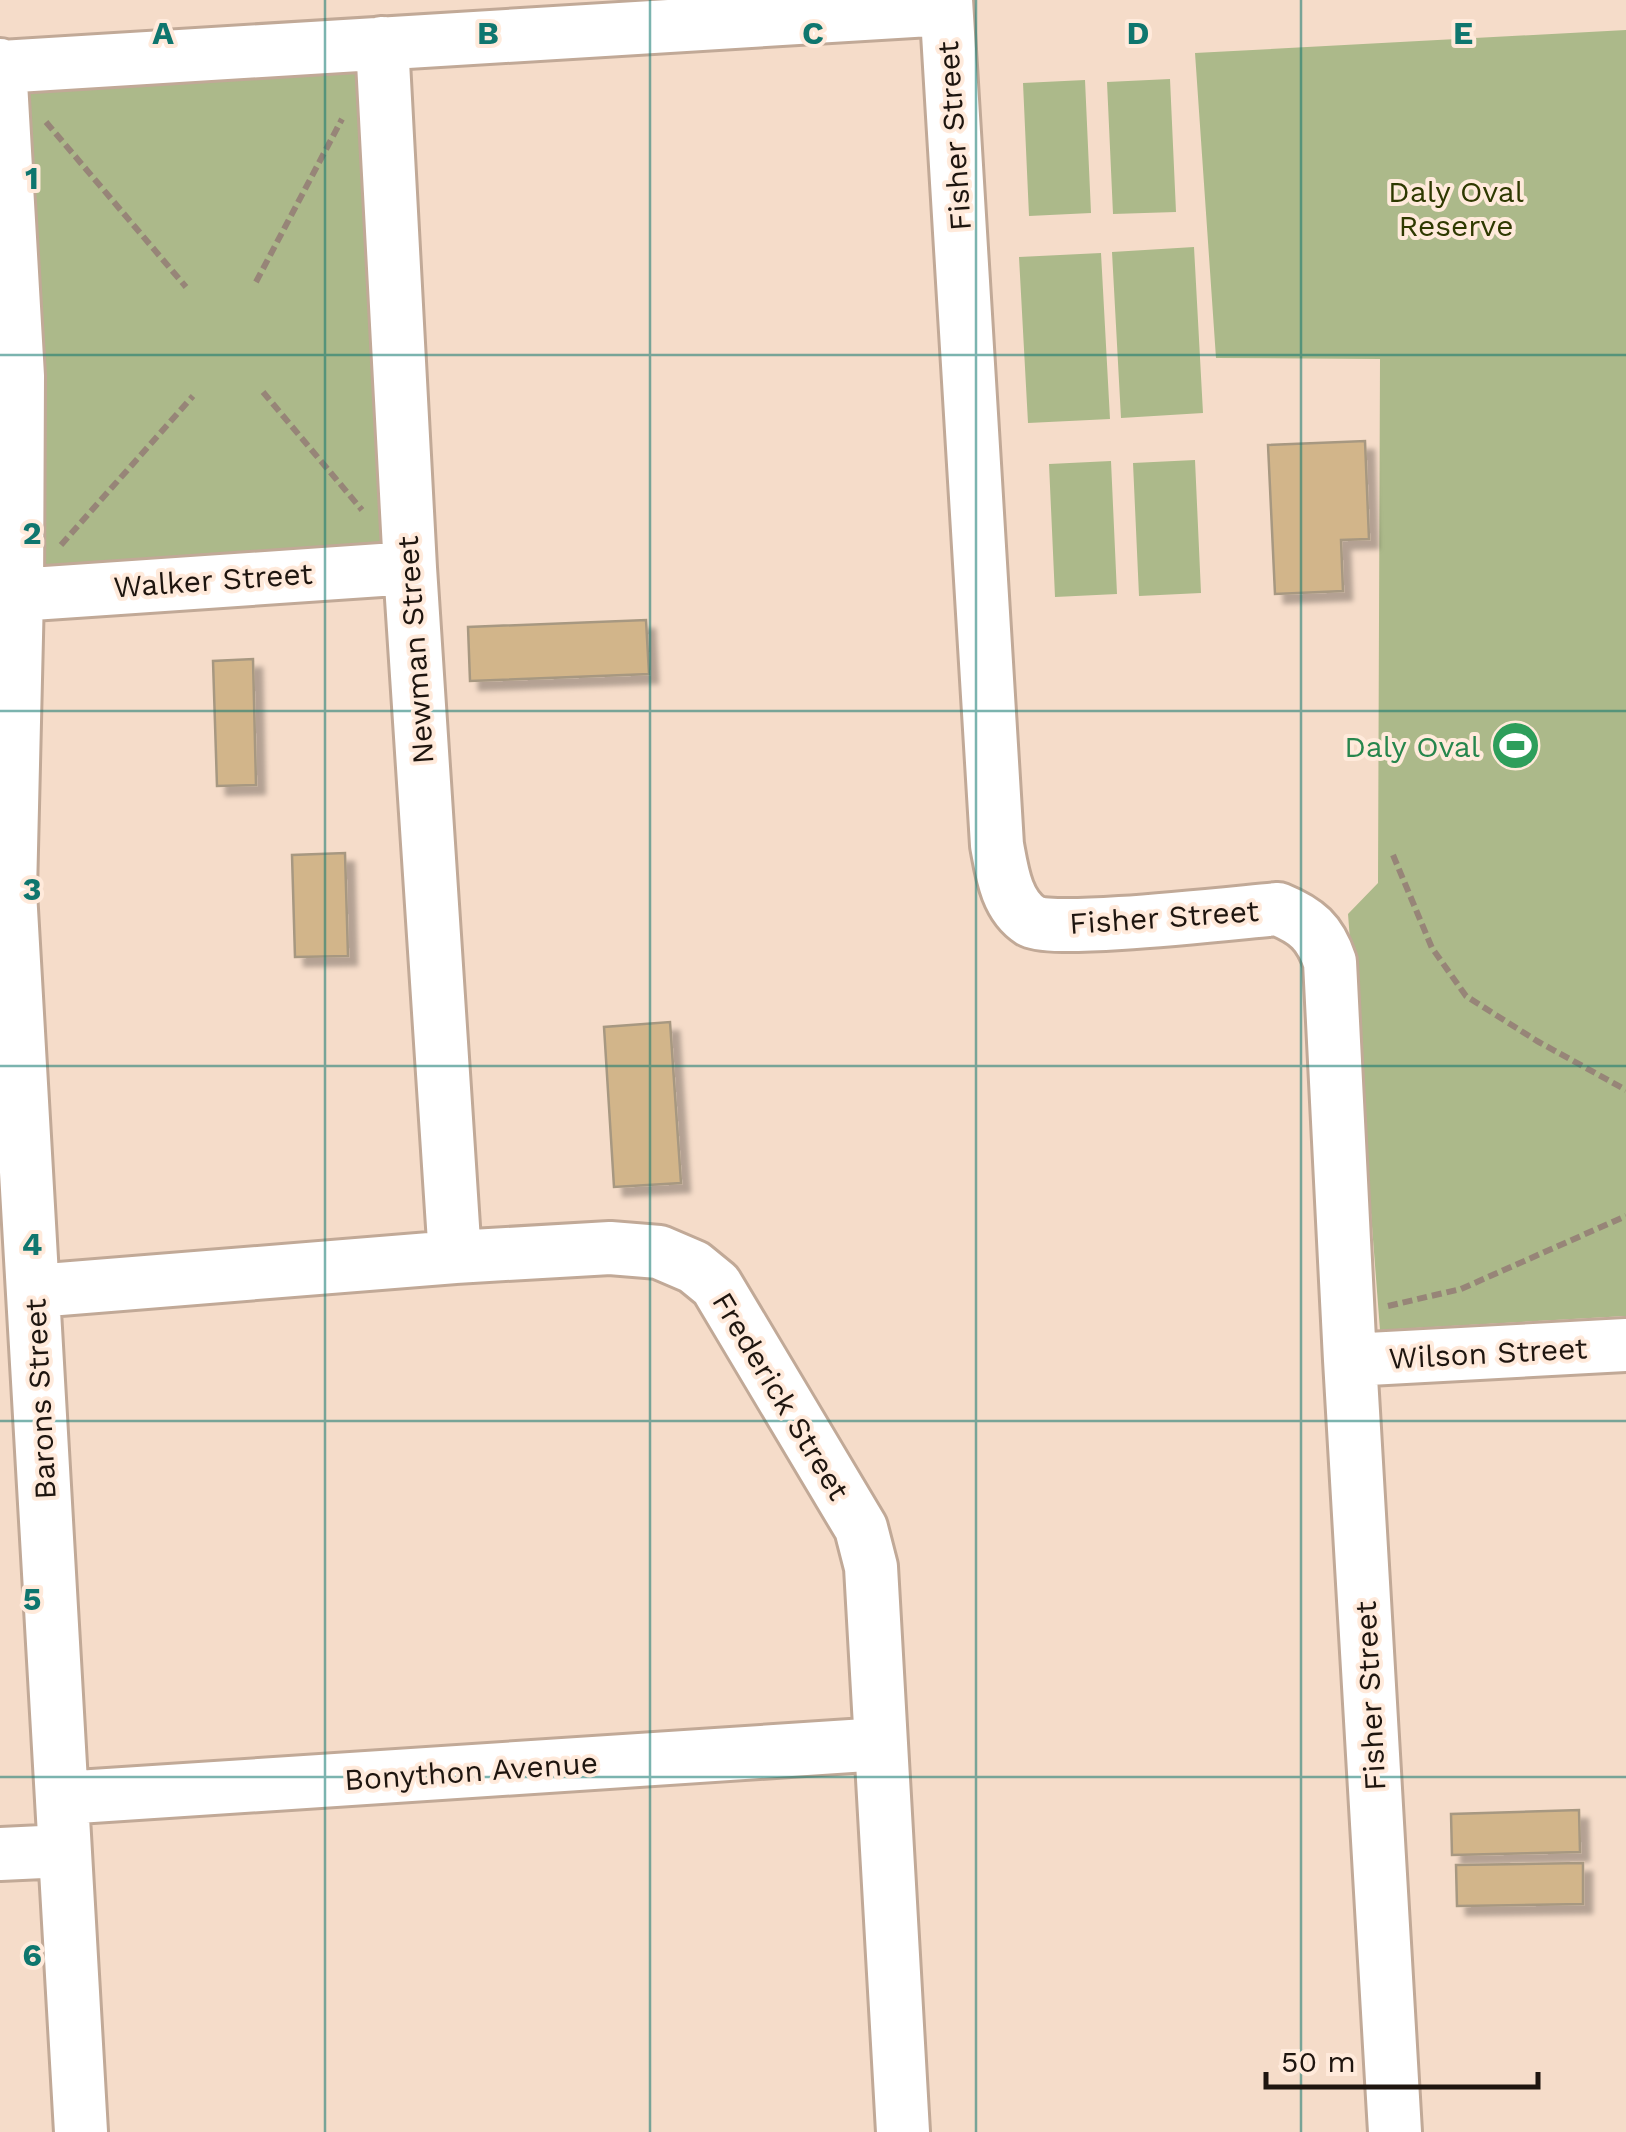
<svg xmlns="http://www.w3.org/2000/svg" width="1626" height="2132" font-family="'Work Sans',sans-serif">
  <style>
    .green { fill: #acb98a }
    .building { fill: #d2b58a; stroke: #a79881; stroke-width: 2.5; filter: url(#shadow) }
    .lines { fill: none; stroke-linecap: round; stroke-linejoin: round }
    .minor-casing { stroke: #c1a997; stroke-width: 58 }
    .path { stroke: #978578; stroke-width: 6; stroke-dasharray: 10 5; stroke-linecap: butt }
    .minor { stroke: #fff; stroke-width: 52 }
    .grid { fill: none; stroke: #0f766e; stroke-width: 2.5; stroke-opacity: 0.55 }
    .labels { text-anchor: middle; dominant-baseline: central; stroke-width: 8; stroke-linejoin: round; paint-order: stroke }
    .street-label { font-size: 30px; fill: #1e150f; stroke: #ffeadb }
    .park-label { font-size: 30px; fill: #2e3900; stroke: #ffeadb }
    .leisure-label { font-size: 30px; fill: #27864d; stroke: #ffeadb; text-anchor: end }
    .grid-label { font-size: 32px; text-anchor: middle; font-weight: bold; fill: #0f766e; stroke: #ffeadb; stroke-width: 8; stroke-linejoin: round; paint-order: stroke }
  </style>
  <defs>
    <filter id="shadow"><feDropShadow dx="9" dy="9" stdDeviation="2.5" flood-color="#0004"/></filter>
  </defs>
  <rect width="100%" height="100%" fill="#f5dcc9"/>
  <!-- green -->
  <path class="green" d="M1626,30V1316L1380,1330L1348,914L1378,883L1380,359L1216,358L1195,53Z
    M382,43L410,568L17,595L0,67Z
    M1170,79L1176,212L1113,214L1107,82Z
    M1085,80L1091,213L1029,216L1023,83Z
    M1194,247L1203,413L1121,418L1112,252Z
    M1101,253L1110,419L1028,423L1019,257Z
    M1195,460L1201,593L1139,596L1133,463Z
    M1111,461L1117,594L1055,597L1049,464Z"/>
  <!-- building -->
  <path class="building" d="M1365,441L1369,539L1341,540L1343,591L1275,594L1268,445Z
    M646,620L649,674L470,681L468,627Z
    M253,659L256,785L217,786L213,661Z
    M345,853L348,956L295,957L292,855Z
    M670,1022L681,1183L614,1187L604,1027Z
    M1579,1810L1580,1852L1452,1855L1451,1814Z
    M1583,1863V1904L1457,1906L1456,1865Z"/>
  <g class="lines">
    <defs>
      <path id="minor" d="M946,0L997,845C1002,872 1006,905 1031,921C1052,934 1241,912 1278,909C1307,921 1320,932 1330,962L1350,1360L1395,2132
        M382,43L410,568L455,1257
        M0,65L18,376L17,595L10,892L81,2132
        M0,67L946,9
        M17,595L410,568
        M35,1291L455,1257L610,1248L659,1252L694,1267L716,1285L861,1528L871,1567L903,2132
        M1350,1360L1626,1345
        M62,1798L881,1744
        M0,1854L64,1851"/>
    </defs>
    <!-- minor casing -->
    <use href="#minor" class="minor-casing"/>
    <!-- path -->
    <path class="path" d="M46,122L186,287
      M256,282L342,119
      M263,392L362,510
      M61,545L193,396
      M1393,855L1432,948L1466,996L1537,1041L1626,1090
      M1388,1306L1461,1289L1626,1216"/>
    <!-- minor -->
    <use href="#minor" class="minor"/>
  </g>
  <!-- grid -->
  <path class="grid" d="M325,0V2132M650,0V2132M976,0V2132M1301,0V2132M0,355H1626M0,711H1626M0,1066H1626M0,1421H1626M0,1777H1626"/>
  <!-- icons -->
  <defs>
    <symbol id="stadium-disc" viewBox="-11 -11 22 22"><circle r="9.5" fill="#2e9e5b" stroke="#ffeadb"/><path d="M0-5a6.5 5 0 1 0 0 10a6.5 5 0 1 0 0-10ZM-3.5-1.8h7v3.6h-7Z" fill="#fff"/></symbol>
  </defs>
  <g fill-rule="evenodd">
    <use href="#stadium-disc" x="1488" y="718" width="55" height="55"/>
  </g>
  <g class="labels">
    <!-- street labels -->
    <g class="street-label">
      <text transform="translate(954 136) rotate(-94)">Fisher Street</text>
      <text transform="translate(213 580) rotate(-4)">Walker Street</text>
      <text transform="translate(415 650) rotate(-94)">Newman Street</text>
      <text transform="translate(1164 917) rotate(-4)">Fisher Street</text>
      <text transform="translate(1488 1353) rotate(-3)">Wilson Street</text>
      <text transform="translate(781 1396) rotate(59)">Frederick Street</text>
      <text transform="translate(40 1399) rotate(-93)">Barons Street</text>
      <text transform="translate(1370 1696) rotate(-93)">Fisher Street</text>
      <text transform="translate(471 1771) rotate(-4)">Bonython Avenue</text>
    </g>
    <!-- park labels -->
    <g class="park-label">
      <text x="1456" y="191">Daly Oval<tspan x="1456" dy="34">Reserve</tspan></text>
    </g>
    <!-- leisure labels -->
    <g class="leisure-label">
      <text x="1480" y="746">Daly Oval</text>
    </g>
  </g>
  <g class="grid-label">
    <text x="163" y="44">A</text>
    <text x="488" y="44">B</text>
    <text x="813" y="44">C</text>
    <text x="1138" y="44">D</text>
    <text x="1463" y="44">E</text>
    <text x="32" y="189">1</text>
    <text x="32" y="544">2</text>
    <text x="32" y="900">3</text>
    <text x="32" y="1255">4</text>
    <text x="32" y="1610">5</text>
    <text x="32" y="1966">6</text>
  </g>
  <!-- scale -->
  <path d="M1266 2072v15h272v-15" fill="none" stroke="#1e150f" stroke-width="5"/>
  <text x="1281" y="2072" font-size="30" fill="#1e150f" stroke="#ffeadb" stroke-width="8" paint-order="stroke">50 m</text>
</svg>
